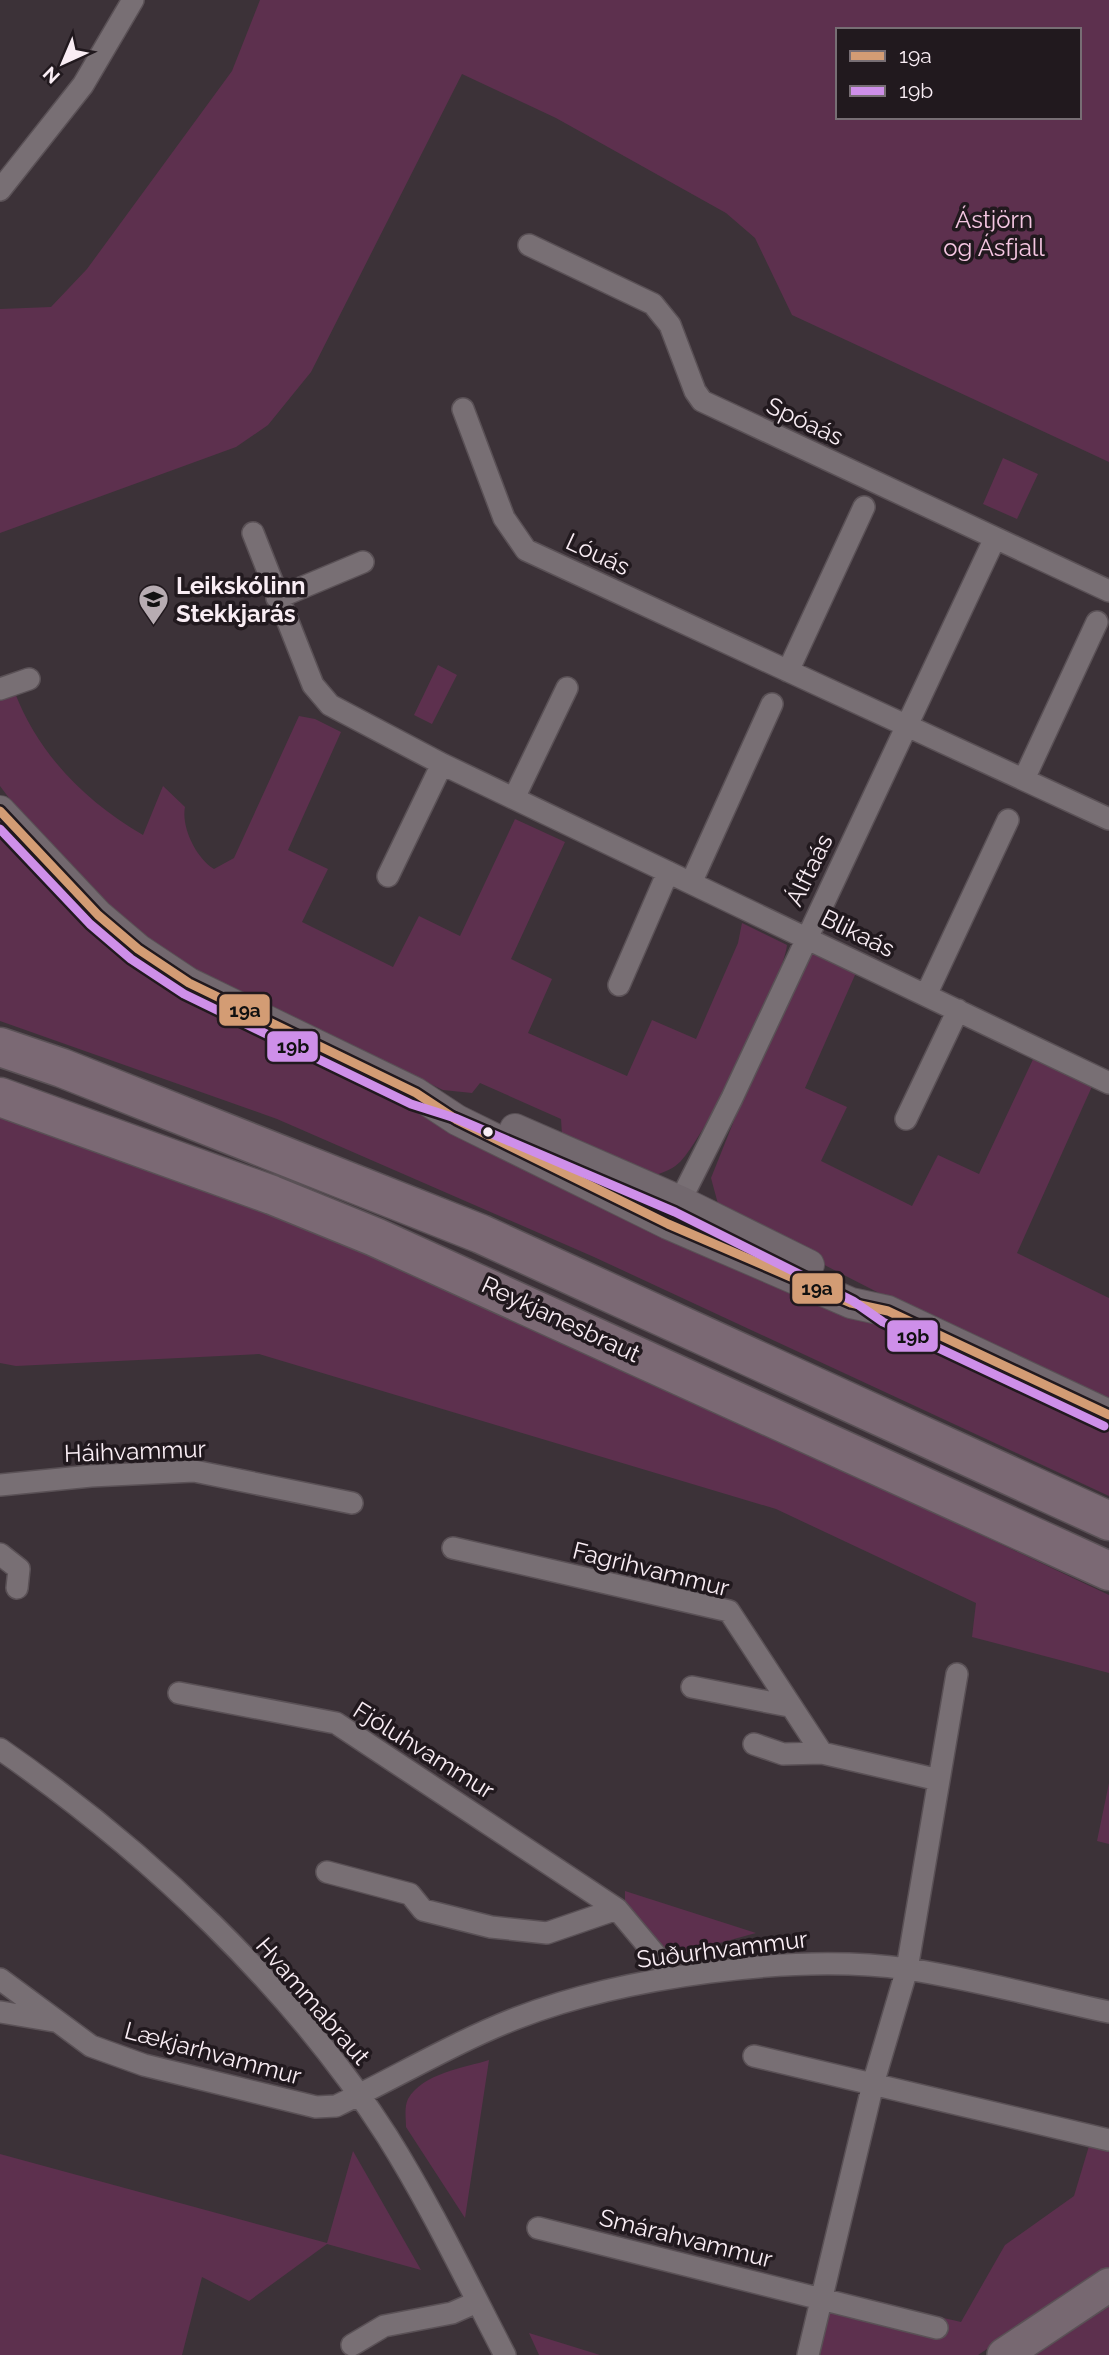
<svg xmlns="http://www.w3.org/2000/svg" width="1109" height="2355" font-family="Raleway,sans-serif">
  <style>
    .green { fill: #5d304e; fill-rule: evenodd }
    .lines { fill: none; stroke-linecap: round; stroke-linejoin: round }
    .street-casing { stroke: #5a5156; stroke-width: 24 }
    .secondary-casing { stroke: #5a5156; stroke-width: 32 }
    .primary-casing { stroke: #5a5156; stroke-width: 36 }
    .highway-casing { stroke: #5a5156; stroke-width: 41 }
    .street { stroke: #786f74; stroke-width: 21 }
    .secondary { stroke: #72686e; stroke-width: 30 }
    .primary { stroke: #776871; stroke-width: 33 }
    .highway { stroke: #7b6974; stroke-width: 38 }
    .bus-1-casing { stroke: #21191e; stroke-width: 14 }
    .bus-2-casing { stroke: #21191e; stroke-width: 14 }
    .bus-1 { stroke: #d39c74; stroke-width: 9 }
    .bus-2 { stroke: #ce8fe9; stroke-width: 9 }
    .bus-dot { fill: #f9edf4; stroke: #21191e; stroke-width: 2.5 }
    .labels { text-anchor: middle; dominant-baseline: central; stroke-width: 7; stroke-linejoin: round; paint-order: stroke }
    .park-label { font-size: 24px; fill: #f5c6e2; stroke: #21191e }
    .street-label { font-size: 24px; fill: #f9edf4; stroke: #21191e }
    .poi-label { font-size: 24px; font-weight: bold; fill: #f9edf4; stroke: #21191e; text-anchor: start }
    .line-badge { stroke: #21191e; stroke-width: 2.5 }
    .pale-badge-label { font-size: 19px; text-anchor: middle; font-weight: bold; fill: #111 }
  </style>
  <rect width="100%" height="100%" fill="#3c3238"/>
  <!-- green -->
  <path class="green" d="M260,0H1109V462L792,315L755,238L726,213L556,118L462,74L311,372L268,425L236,447L0,533V309L51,307L87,269L232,71ZM838,30H1079V117H838Z
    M1003,458L1038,474L1017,519L983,504Z
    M438,665L457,675L432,724L414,715Z
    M15,693C39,755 86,802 143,835L163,786L185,807C181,827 196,858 214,869L234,858L299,716L315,719L341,732L288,850L328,869L302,922L393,967L419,916L460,936L515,819L565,842L511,959L552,979L528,1033L627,1076L652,1020L696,1039L738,943L742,923L787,945C783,980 706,1135 681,1161C673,1169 665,1172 653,1176L562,1135L561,1119L480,1083L472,1093L443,1090L171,959L54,858L0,786V698Z
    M0,833C42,876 82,924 129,961C155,981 183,996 211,1012L1109,1430V1496L594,1257L277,1119L0,1021Z
    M811,951L859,966L805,1088L847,1107L821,1161L912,1206L938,1155L979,1174L1036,1053L1094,1082L1017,1253L1109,1298V1401L877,1292L729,1216L718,1204L711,1178L743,1098Z
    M0,1116L267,1211L602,1357L1109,1595V1673L972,1637L976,1603L776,1509L259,1354L16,1366L0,1363Z
    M1109,1783V1844L1097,1841Z
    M625,1891L756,1933L672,1956L625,1903Z
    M489,2060L465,2218L406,2127C406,2118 404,2107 408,2099C423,2073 464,2068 489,2060Z
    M1092,2136L1109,2137V2268L978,2355H813L831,2292L961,2322L1005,2245L1074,2196Z
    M353,2151L421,2270L327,2244L249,2301L202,2277L182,2355H0V2154L327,2243Z
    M1109,2303V2355H1029Z
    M529,2333L600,2355H539Z"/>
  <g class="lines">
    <defs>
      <path id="street" d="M0,190L83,85L133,0
        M529,245L653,304L670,325L695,391L702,401L1109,591
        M463,409L504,518L526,550L1109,819
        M253,533L313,685L330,705L442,764L1109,1083
        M277,598L363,562
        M788,671L864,507
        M0,689L29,679
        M1024,779L1097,622
        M514,798L567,688
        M388,876L442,764
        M691,883L772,704
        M619,985L668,872
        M926,995L1008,820
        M906,1119L958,1010
        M674,1213L732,1098L995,538
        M0,1485L91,1476L194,1471L352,1503
        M453,1548L729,1611L822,1753L939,1780L907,1969L873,2084L808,2355
        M0,1554L19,1569L17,1588
        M692,1687L789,1706
        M179,1693L336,1723L617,1909L674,1977
        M754,1744L783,1754L822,1753
        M0,1749C146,1850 291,1986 387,2136C431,2206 467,2282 505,2355
        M939,1780L957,1674
        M327,1872L410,1894L423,1910L491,1927L547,1933L617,1909
        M0,1979L91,2046L144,2065L316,2107L336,2106C397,2077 455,2042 517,2018C623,1977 795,1953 907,1969C975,1979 1042,1998 1109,2012
        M1,2012L54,2021
        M754,2056L1109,2140
        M538,2228L937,2328
        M352,2345L384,2326L452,2313L477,2302"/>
      <path id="secondary" d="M0,811L98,915L138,949L189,983L416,1093L457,1120L668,1224L851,1303L888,1311L1109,1415
        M515,1129L680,1201L809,1265"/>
      <path id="primary" d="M1004,2355L1109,2285"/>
      <path id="highway" d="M0,1047L62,1068L481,1234L1109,1521
        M0,1097L272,1195L375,1237L1109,1571"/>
    </defs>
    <!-- street casing -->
    <use href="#street" class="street-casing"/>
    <!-- secondary casing -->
    <use href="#secondary" class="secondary-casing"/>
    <!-- primary casing -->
    <use href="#primary" class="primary-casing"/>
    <!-- highway casing -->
    <use href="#highway" class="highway-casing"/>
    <!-- street -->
    <use href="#street" class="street"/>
    <!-- secondary -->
    <use href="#secondary" class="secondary"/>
    <!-- primary -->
    <use href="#primary" class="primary"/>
    <!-- highway -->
    <use href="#highway" class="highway"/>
    <defs>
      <path id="bus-1" d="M0,811L98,915L138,949L189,983L416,1093L457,1120L668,1224L851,1303L888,1311L1109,1415"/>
      <path id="bus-2" d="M0,829L90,924L131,959L184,994L411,1104L455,1118L675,1212L853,1301L883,1322L1104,1426"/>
    </defs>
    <!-- bus-1 casing -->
    <use href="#bus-1" class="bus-1-casing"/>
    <!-- bus-2 casing -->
    <use href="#bus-2" class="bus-2-casing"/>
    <!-- bus-1 -->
    <use href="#bus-1" class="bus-1"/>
    <!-- bus-2 -->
    <use href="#bus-2" class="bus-2"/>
  </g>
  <!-- icons -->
  <defs>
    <symbol id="school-pin" viewBox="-11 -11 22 30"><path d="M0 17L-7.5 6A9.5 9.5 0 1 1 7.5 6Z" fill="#b7acb2" stroke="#21191e"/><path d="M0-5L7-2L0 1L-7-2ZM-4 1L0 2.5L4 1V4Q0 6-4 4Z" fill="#111"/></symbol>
  </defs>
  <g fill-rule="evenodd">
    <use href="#school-pin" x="136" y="582" width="35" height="47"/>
  </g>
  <!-- markers -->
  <circle class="bus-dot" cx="488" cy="1132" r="6"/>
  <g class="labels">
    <!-- park labels -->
    <g class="park-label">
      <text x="994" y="219">Ástjörn<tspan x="994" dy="28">og Ásfjall</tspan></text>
    </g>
    <!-- street labels -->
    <g class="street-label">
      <text transform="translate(805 421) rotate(25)">Spóaás</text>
      <text transform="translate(598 554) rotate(25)">Lóuás</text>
      <text transform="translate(809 870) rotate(-64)">Álftaás</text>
      <text transform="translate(858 933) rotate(26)">Blikaás</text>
      <text transform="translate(561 1319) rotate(25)">Reykjanesbraut</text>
      <text transform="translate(135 1451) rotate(-2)">Háihvammur</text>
      <text transform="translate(651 1569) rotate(14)">Fagrihvammur</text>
      <text transform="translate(424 1750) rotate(32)">Fjóluhvammur</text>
      <text transform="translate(722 1949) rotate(-7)">Suðurhvammur</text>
      <text transform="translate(313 2001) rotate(49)">Hvammabraut</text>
      <text transform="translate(213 2053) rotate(15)">Lækjarhvammur</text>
      <text transform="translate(686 2238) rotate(14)">Smárahvammur</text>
    </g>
    <!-- poi labels -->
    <g class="poi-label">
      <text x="176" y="585">Leikskólinn<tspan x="176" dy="28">Stekkjarás</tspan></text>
    </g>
  </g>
  <g class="line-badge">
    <rect x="218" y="993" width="53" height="34" rx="7" fill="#d39c74"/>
    <rect x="266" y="1030" width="53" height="33" rx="7" fill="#ce8fe9"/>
    <rect x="791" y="1272" width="53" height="33" rx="7" fill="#d39c74"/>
    <rect x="886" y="1319" width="53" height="34" rx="7" fill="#ce8fe9"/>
  </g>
  <g class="pale-badge-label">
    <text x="245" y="1017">19a</text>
    <text x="293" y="1053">19b</text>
    <text x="817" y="1295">19a</text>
    <text x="913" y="1343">19b</text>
  </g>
  <!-- legend -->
  <rect x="836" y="28" width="245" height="91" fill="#21191e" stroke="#776e74" stroke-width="2"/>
  <rect x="850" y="51" width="35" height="10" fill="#d39c74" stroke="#776e74" stroke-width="2"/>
  <text x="899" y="63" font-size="21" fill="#f9edf4">19a</text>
  <rect x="850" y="86" width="35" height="10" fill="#ce8fe9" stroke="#776e74" stroke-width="2"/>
  <text x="899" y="98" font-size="21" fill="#f9edf4">19b</text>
  <!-- north arrow -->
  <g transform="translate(63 63) rotate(224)" stroke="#21191e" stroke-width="5" paint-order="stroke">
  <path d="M0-5L12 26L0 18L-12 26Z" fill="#f9edf4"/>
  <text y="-10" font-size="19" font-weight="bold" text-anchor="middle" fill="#f9edf4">N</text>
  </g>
</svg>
